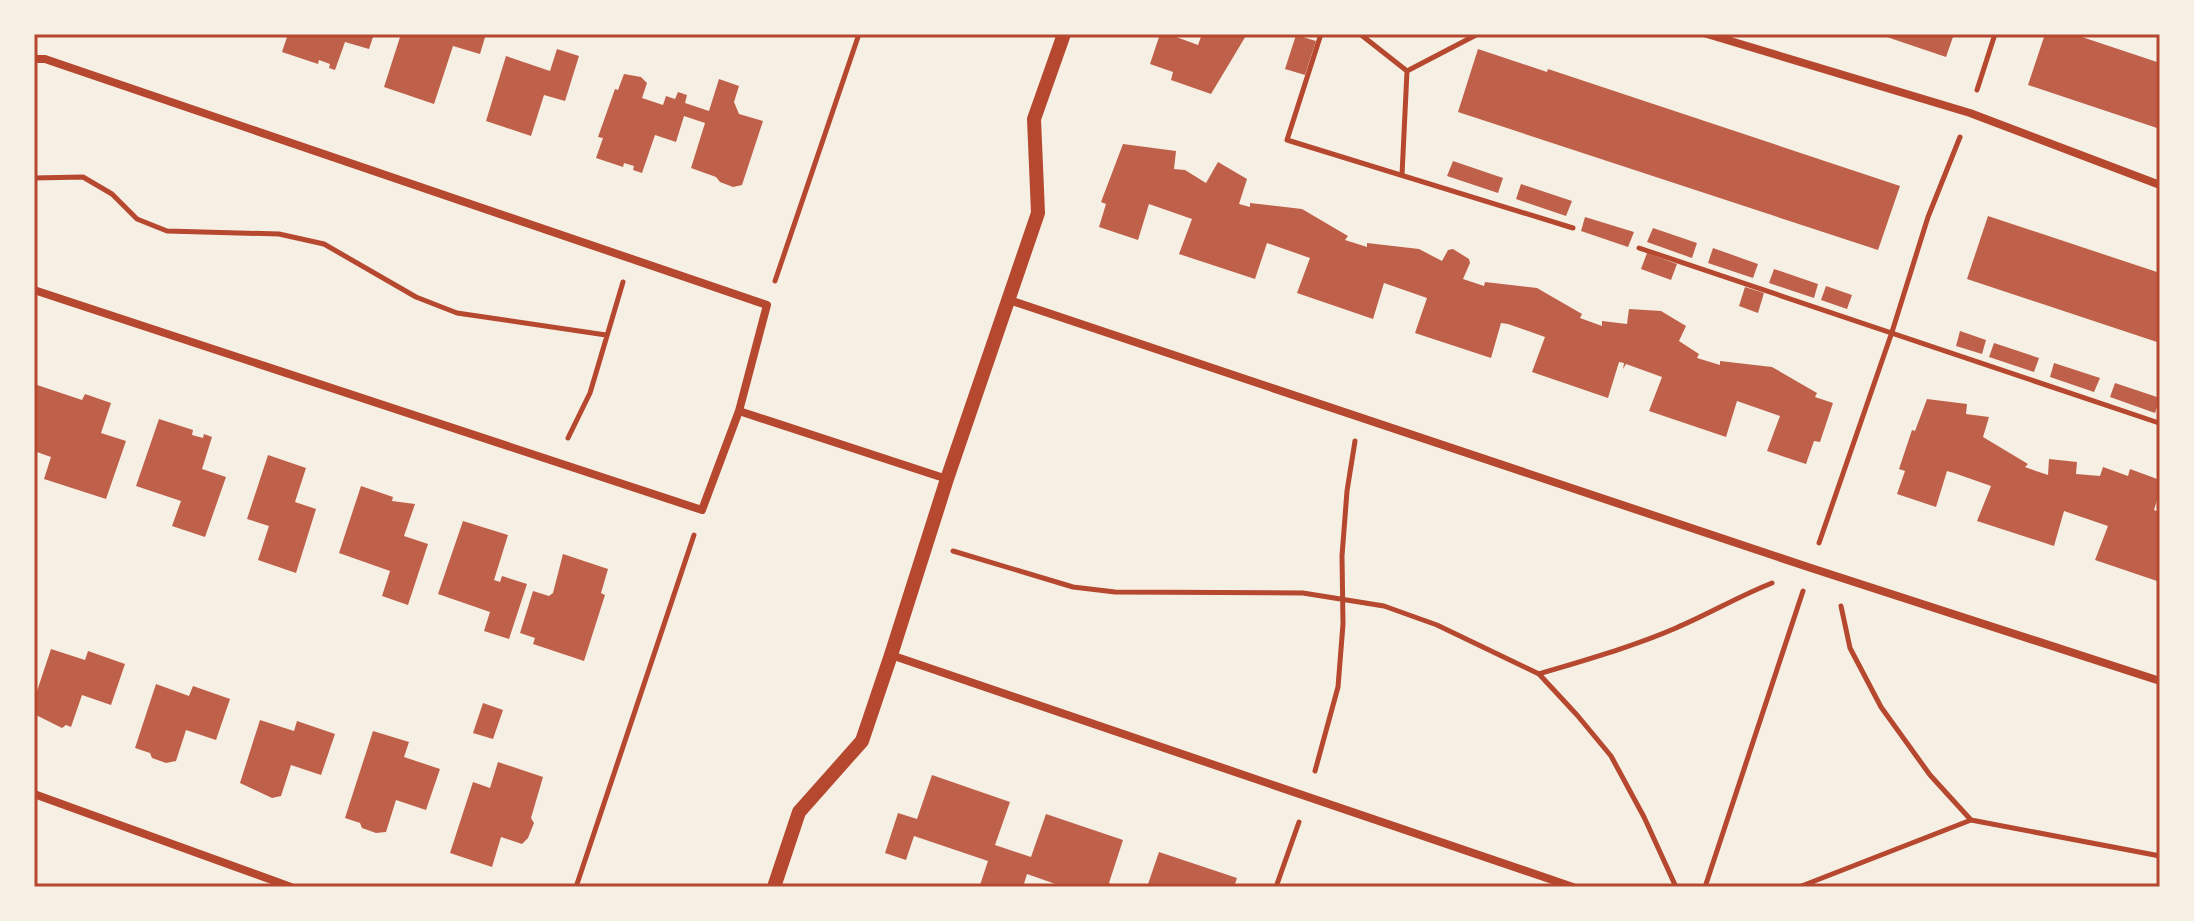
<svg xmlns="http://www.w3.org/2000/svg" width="2194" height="921" font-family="'Sofia Sans Condensed',sans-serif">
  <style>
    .building { fill: #bf614a }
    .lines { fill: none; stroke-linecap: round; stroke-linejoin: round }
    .path { stroke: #b5482f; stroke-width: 5 }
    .minor { stroke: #b5482f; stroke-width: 8 }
    .tertiary { stroke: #b5482f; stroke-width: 14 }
    .neatline { fill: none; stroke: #b5482f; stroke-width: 3 }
  </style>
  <rect width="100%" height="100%" fill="#f6efe4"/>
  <!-- building -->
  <path class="building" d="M288,34H374L369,49L345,42L335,70L329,68L330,64L319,60L318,64L282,52Z
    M401,34H486L480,54L453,46L434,104L384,87Z
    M1160,34H1168L1198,45L1202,34H1247L1211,94L1171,80L1173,72L1150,64Z
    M1878,34H1954L1946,57Z
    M2045,34H2073L2160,63V129L2028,85Z
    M1296,35L1316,41L1305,75L1285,69Z
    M557,49L579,56L565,101L544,95L531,136L486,121L506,56L550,71Z
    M1478,49L1547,72L1548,69L1900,186L1878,250L1458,112Z
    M624,74L641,77L647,83L642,98L663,105L666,96L675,99L678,92L687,95L685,103L709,111L719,79L739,86L734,102L739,114L763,121L742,185L733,187L720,182L716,177L691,168L705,123L684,116L676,142L655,135L642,173L633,170L634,166L624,163L623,167L596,158L603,138L598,137L615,89L618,90Z
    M1123,144L1176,151L1174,169L1185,170L1206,183L1218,162L1247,179L1239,204L1250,207V203L1302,209L1348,236L1345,240L1367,247V243L1419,249L1442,261L1448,250L1453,249L1469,259L1470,263L1463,279L1484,286L1485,282L1537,288L1582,314L1580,318L1602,326V321L1627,324L1629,309L1661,311L1686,326L1679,341L1699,354L1697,358L1720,365V361L1772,367L1817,393L1815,397L1833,403L1820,442L1814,441L1806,464L1767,451L1780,416L1737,401L1726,437L1649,411L1662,377L1626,364L1623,369L1624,363L1619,362L1608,398L1532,372L1545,337L1508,324L1501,323L1491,358L1415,333L1427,298L1384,283L1373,319L1297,293L1310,258L1267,243L1255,279L1179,254L1192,219L1149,204L1138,240L1099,227L1106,204L1101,202Z
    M1453,161L1503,178L1498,193L1447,176Z
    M1521,184L1572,201L1566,216L1516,199Z
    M1988,216L2160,273V343L1967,279Z
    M1585,217L1634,232L1628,247L1581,231Z
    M1653,228L1697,243L1692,258L1647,242Z
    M1713,248L1758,264L1753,278L1708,263Z
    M1647,253L1677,264L1671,280L1641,269Z
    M1774,269L1818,284L1814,298L1769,283Z
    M1826,286L1852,295L1847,309L1821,300Z
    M1745,287L1764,293L1758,313L1739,306Z
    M1960,331L1986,340L1982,354L1956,346Z
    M1994,343L2039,358L2034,372L1989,357Z
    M2054,363L2100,378L2094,392L2050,377Z
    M2115,383L2160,398L2155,413L2110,397Z
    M34,384L82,400L85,394L111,403L101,433L126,441L106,499L44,479L51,457L34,451Z
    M1927,399L1967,404L1966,414L1989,417L1983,437L2028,464L2025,467L2036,471L2048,475L2049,459L2077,462L2076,474L2100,476L2103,467L2128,476L2130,469L2160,480V491L2154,510L2160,512V582L2095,560L2108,526L2064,511L2054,546L1977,521L1991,486L1954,473L1947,471L1936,507L1897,494L1905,471L1899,469L1912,430L1915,431Z
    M159,419L193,430L192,435L203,438L204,434L212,437L202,469L226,477L205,537L172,526L181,501L136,486Z
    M268,455L306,468L295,502L316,509L296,573L258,560L269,526L247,519Z
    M361,486L393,497L392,501L415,504L404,536L428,544L408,605L382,596L390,571L339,553Z
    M463,521L508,535L494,580L500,582L502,576L527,584L509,639L484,631L490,612L438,594Z
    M563,554L608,569L601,593L605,595L584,661L533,644L535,638L520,633L533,591L549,596L553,593Z
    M51,649L85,660L88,651L125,664L111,705L82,695L71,727L66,725L62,728L34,714V700Z
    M156,684L189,696L193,686L230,699L216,740L186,730L176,761L166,763L152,758L150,753L135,748Z
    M483,703L503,710L493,739L473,733Z
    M260,720L294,731L297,721L335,734L321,775L291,765L281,796L272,798L240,783Z
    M373,731L409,742L404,757L440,769L426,810L396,800L386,832L376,833L362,828L360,823L345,818Z
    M498,762L543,777L531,818L534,823L528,838L522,844L501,837L492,867L450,853L473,782L490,788Z
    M932,775L1010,802L995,845L1031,857L1046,814L1123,840L1109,883L1118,887H1064L1027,874L1023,887H986L980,885L988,861L914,836L906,860L885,853L898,813L917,819Z
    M1159,852L1237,878L1234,887H1147Z"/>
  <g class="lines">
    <!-- path -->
    <path class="path" d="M1321,34L1287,140L1573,228
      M1360,34L1407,71L1402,175
      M1407,71L1478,34
      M1977,90L1995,34
      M34,178L83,177L112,194L137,219L167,231L279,234L324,244L416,297L457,313L606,335
      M1639,248L2159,423
      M775,281L859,34
      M568,438L590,393L623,282
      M1819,543L1892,332L1928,217L1960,137
      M953,551L1073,587L1115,592L1303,593L1384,606L1437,625L1539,674L1577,715L1611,756L1644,817L1676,887
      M1841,606L1850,648L1881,707L1930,775L1971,820L2160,856
      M1539,674C1585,660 1632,647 1676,628C1709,614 1739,596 1772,583
      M1315,771L1338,687L1343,624L1342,556L1347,491L1355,441
      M576,887L694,535
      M1276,887L1299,822
      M1705,887L1803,591
      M1799,887L1971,820"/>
    <!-- minor -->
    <path class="minor" d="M1707,34L1970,113L2160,185
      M34,59H45L767,305L739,411L702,510L34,290
      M1009,300L1811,568L2160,681
      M739,411L947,479
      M891,655L1573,887
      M34,794L291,887"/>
    <!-- tertiary -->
    <path class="tertiary" d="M774,887L799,812L862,741L891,655L947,479L1038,213L1034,119L1064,34"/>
  </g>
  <!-- border -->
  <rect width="2194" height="921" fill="none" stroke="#f6efe4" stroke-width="72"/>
  <rect x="36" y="36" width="2122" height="849" class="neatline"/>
</svg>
